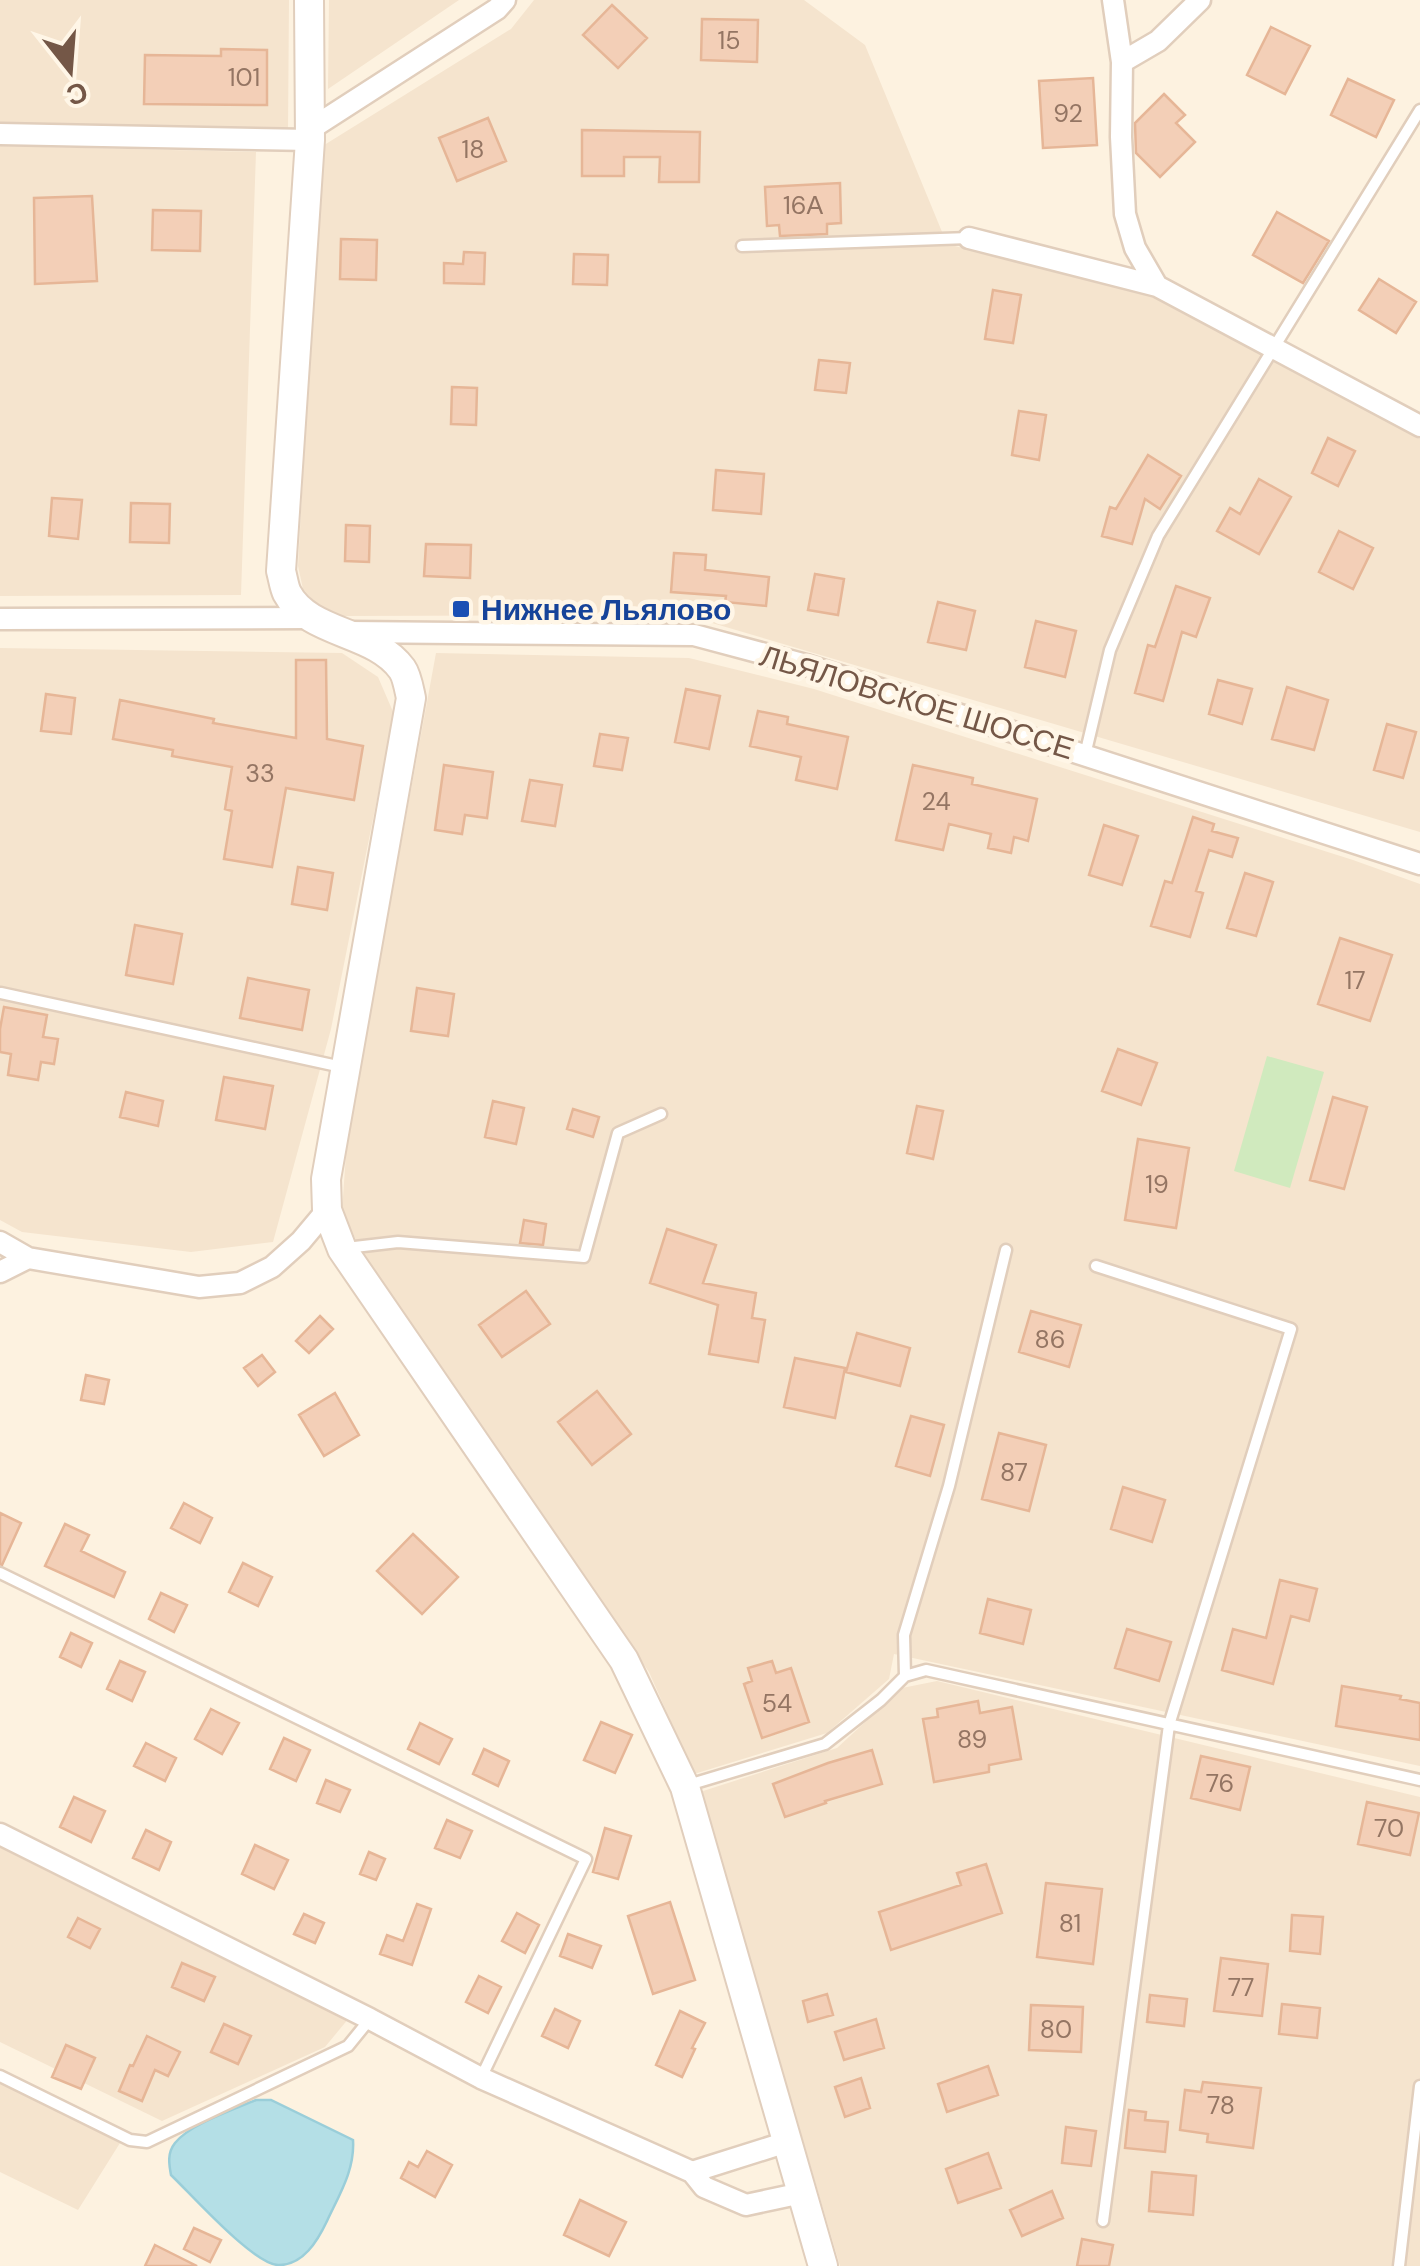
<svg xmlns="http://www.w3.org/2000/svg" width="1420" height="2266" font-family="'DM Sans',sans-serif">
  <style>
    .residential { fill: #f5e4ce }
    .green { fill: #d0eabe }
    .water { fill: #b4dfe6; stroke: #9aced9; stroke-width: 2.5 }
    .building { fill: #f3cfb7; stroke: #e6b697; stroke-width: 2.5 }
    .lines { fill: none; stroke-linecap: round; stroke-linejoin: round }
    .service-casing { stroke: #e1cebc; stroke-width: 15 }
    .minor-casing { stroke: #e1cebc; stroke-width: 25 }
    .tertiary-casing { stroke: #e1cebc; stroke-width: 32 }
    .service { stroke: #fff; stroke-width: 10 }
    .minor { stroke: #fff; stroke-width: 20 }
    .tertiary { stroke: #fff; stroke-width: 28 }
    .transit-dot { fill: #1a4fb4; stroke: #fff6e7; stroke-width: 4 }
    .labels { text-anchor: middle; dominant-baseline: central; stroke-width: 9; stroke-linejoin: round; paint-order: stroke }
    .number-label { font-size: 25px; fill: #947563 }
    .transit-label { font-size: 30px; font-weight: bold; fill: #164399; stroke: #fff6e7; text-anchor: start }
    .street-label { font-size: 30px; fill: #745747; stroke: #fff6e7 }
  </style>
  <rect width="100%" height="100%" fill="#fdf2e0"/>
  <!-- residential -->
  <path class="residential" d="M0,0H289L288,130L0,125Z
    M329,0H459L328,89Z
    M534,0H804L865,45L947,244L1160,298L1420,439V832L685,615L338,616L319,607L303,589L298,566L321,147L511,29Z
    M0,146L256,152L241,595L0,596Z
    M0,648L342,653L378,677L394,714L331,1029L273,1242L191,1252L22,1232L0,1220Z
    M436,653L689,658L814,689L1353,860L1420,884V1766L894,1654L889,1679L827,1733L694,1774L649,1672L366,1260L342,1212L347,1139Z
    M937,1681L1420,1797V2266H840L700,1792L837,1748L902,1688Z
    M0,1835L349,2018L325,2047L162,2121L0,2042Z
    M0,2083L120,2143L78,2210L0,2172Z"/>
  <!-- green -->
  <path class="green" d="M1267,1056L1324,1072L1290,1188L1234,1171Z"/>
  <!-- water -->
  <path class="water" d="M256,2100H271L353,2140C355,2170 339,2195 327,2221C318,2240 303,2266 278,2265C253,2264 191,2194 171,2175C169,2164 167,2153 175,2143C190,2124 233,2110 256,2100Z"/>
  <!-- building -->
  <path class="building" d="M612,5L647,38L618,68L583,35Z
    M702,19L758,20L757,62L701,60Z
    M1271,27L1310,46L1285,94L1247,75Z
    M221,49L267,50V105L144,104L145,55L221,56Z
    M1093,78L1097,145L1043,148L1039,81Z
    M1348,79L1394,100L1376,137L1331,115Z
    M1164,94L1185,115L1176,123L1195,142L1160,177L1136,153L1135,123Z
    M488,118L506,161L457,181L439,138Z
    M582,130L700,132L699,182H659L660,157H624V176H582Z
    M840,183L841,223L827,224V234L780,236L779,225L767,226L765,187Z
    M92,196L97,281L35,284L34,198Z
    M153,210L201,211L200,251L152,250Z
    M1277,212L1329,241L1303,283L1253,255Z
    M341,239L377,240L376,280L340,279Z
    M464,252L485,253L484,284L444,283V263L463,264Z
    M574,254L608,255L607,285L573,284Z
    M1379,279L1416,302L1396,333L1359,310Z
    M993,290L1021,295L1013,343L985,339Z
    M819,360L850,363L846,393L815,390Z
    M452,387L477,388L476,425L451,424Z
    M1019,411L1046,415L1039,460L1012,455Z
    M1328,438L1355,451L1338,486L1312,473Z
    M1148,455L1181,476L1160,509L1145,499L1132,544L1102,536L1110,507L1116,509Z
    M716,470L764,474L761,514L713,510Z
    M1259,479L1291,497L1259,554L1217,531L1230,508L1240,514Z
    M52,498L82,500L78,539L49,536Z
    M131,503L170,504L169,543L130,542Z
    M346,525L370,526L369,562L345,561Z
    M1339,531L1373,548L1353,589L1319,572Z
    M426,544L471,545L470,578L424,576Z
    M674,553L706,555L705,570L769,577L766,606L725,602L726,596L671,592Z
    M815,574L844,579L838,615L808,610Z
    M1176,586L1210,598L1196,637L1182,632L1163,701L1135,693L1148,645L1155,647Z
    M938,602L975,611L966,650L928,642Z
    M1036,621L1076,631L1065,677L1025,667Z
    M296,660H326L327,739L363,746L354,800L286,788L272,867L224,859L232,811L225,809L232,767L172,756L173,750L113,739L120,700L214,719L213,723L296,738Z
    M1218,680L1252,689L1242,724L1209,714Z
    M1287,687L1328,700L1314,750L1272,739Z
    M686,689L720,696L709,749L675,742Z
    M46,694L75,698L71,734L41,731Z
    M758,711L788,717L787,724L848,737L837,789L796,780L801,757L750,746Z
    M1387,724L1416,732L1403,778L1374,770Z
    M600,734L628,738L622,770L594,766Z
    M444,765L493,772L487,818L465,815L462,834L435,830Z
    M913,765L973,778L972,784L1037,799L1028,841L1014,837L1011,853L988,848L991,834L949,824L943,850L896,840Z
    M530,780L562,785L555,826L522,821Z
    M1193,817L1214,824L1212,831L1238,838L1232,857L1209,850L1196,891L1203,893L1190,937L1151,926L1165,881L1172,883Z
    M1104,825L1138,836L1122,885L1089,875Z
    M298,867L333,873L327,910L292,904Z
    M1245,873L1273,882L1256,936L1227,928Z
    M135,925L182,934L173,984L126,975Z
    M1340,938L1392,955L1370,1021L1318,1004Z
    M248,978L309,990L302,1030L240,1018Z
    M417,988L454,994L448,1036L411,1031Z
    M4,1007L47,1015L43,1037L58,1039L54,1064L41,1062L38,1080L8,1075L11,1054L0,1052V1029Z
    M1118,1049L1157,1063L1141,1105L1102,1091Z
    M224,1077L273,1086L265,1129L216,1120Z
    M126,1092L163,1101L158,1126L120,1117Z
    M1333,1097L1367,1107L1344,1189L1310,1180Z
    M493,1101L524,1108L516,1144L485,1137Z
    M917,1106L943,1111L933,1159L907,1153Z
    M573,1109L599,1117L593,1137L567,1129Z
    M1138,1139L1189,1148L1176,1228L1125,1220Z
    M524,1220L546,1224L543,1245L520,1243Z
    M667,1229L716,1245L703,1283L756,1293L752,1318L765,1320L758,1362L709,1354L718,1305L650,1283Z
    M526,1291L550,1324L502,1357L479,1325Z
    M1031,1311L1081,1325L1069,1367L1019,1352Z
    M320,1316L333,1329L309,1353L296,1341Z
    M857,1333L910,1348L900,1386L846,1372Z
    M262,1355L275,1372L258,1386L244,1368Z
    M795,1358L845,1368L835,1418L784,1407Z
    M86,1375L109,1380L104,1404L81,1400Z
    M597,1391L631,1434L592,1465L558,1422Z
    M335,1393L359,1435L324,1456L299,1415Z
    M911,1416L944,1425L930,1476L896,1466Z
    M999,1433L1046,1445L1029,1511L982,1499Z
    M1123,1487L1165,1500L1152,1542L1111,1529Z
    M184,1503L212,1518L200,1543L171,1528Z
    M0,1513L21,1523L2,1565L0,1564Z
    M65,1524L89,1535L81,1551L125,1572L114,1597L45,1566Z
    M413,1534L458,1577L422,1614L377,1571Z
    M243,1563L272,1577L258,1606L229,1592Z
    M1280,1580L1317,1589L1309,1621L1291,1616L1273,1684L1222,1670L1233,1629L1266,1638Z
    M161,1593L187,1605L174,1632L149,1619Z
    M988,1599L1031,1610L1023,1644L980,1633Z
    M1127,1629L1171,1642L1159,1681L1115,1668Z
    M71,1633L92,1643L81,1667L60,1657Z
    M120,1661L145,1672L132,1701L107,1689Z
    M772,1661L776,1673L791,1668L809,1722L762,1738L744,1684L752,1681L748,1668Z
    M1342,1686L1401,1696L1400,1699L1420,1703V1740L1336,1726Z
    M978,1701L980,1713L1012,1707L1021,1759L989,1765V1772L934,1782L923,1719L938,1717L937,1709Z
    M211,1709L239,1723L222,1754L195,1739Z
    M601,1722L632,1735L615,1773L584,1760Z
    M420,1723L452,1739L439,1764L408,1749Z
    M284,1738L310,1750L296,1781L270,1769Z
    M146,1743L176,1758L165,1781L134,1766Z
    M484,1749L509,1761L498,1786L473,1774Z
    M872,1750L882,1784L825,1801L826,1803L785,1817L773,1784L828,1763Z
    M1201,1756L1250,1767L1240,1810L1191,1798Z
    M326,1780L350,1790L340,1812L317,1803Z
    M74,1797L105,1811L91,1842L60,1827Z
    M1367,1802L1419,1813L1410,1855L1358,1844Z
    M447,1820L472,1831L460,1858L435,1848Z
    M605,1828L631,1836L618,1879L593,1872Z
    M146,1830L171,1842L159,1870L133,1858Z
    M255,1845L288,1860L274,1889L242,1874Z
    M369,1852L385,1859L376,1880L360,1874Z
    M986,1864L1002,1913L891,1950L879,1912L961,1885L957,1873Z
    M1046,1883L1102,1889L1093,1964L1037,1957Z
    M670,1902L695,1980L653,1994L628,1916Z
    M417,1904L431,1909L412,1965L380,1954L387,1935L403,1941Z
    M517,1913L539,1925L525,1953L502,1941Z
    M304,1914L324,1923L315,1943L294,1934Z
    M1292,1915L1323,1917L1320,1954L1290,1951Z
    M78,1918L100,1929L90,1948L68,1937Z
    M568,1934L601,1946L592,1968L560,1956Z
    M1221,1958L1268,1964L1262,2016L1214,2011Z
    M182,1963L215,1977L204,2001L172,1987Z
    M479,1976L501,1987L488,2013L466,2002Z
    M827,1994L833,2015L808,2022L803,2001Z
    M1150,1995L1187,1999L1184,2026L1147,2022Z
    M1282,2004L1320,2008L1317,2038L1279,2034Z
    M1031,2005L1083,2007L1081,2052L1029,2050Z
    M555,2009L580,2021L568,2048L542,2036Z
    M680,2011L705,2023L692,2048L695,2049L682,2077L656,2065Z
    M876,2019L884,2048L844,2060L835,2032Z
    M224,2024L251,2036L238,2064L211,2052Z
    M147,2036L180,2052L168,2076L155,2070L142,2101L119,2091L130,2065L133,2066Z
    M66,2045L95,2058L81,2089L52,2077Z
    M988,2066L998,2095L947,2112L938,2084Z
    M861,2078L870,2108L845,2117L835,2087Z
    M1203,2082L1261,2088L1253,2148L1207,2142L1208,2134L1180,2130L1185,2090L1201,2092Z
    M1129,2110L1146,2112L1145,2120L1168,2122L1165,2152L1125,2148Z
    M1066,2127L1096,2131L1091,2166L1062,2163Z
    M427,2151L452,2165L435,2197L401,2178L409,2162L418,2167Z
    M988,2153L1001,2188L958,2203L946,2169Z
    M1152,2172L1196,2176L1193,2215L1149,2211Z
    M1052,2191L1063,2218L1022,2236L1010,2210Z
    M580,2200L626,2222L609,2256L564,2235Z
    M194,2228L221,2240L210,2262L184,2249Z
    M1082,2239L1113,2245L1109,2266H1077Z
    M155,2245L197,2266H145Z"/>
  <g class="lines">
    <defs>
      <path id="service" d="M742,246L969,238
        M1085,755L1110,650L1158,536L1420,110
        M1,993L342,1067
        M346,1248L398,1242L584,1257L618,1133L661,1114
        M1096,1266L1291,1329L1169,1725L1103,2221
        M0,1573L586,1859L481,2078
        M905,1676L904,1635L949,1486L1006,1250
        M685,1786L825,1744L881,1700L905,1676L926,1670L1420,1780
        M0,2076L130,2140L147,2142L348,2046L370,2019
        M1399,2266L1420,2086"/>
      <path id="minor" d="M1113,0L1122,62L1121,137L1125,214L1135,248L1157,286
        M1122,62L1158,41L1200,0
        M309,130L497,9L505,0
        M0,134L310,140
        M969,238L1157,286L1420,426
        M0,619L310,618
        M348,632L694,635L806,665L1420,864
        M0,1242L28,1258L199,1287L240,1283L272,1267L301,1241L327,1210
        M0,1272L28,1258
        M0,1834L370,2019L481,2078L692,2172L787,2142
        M692,2172L704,2187L746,2205L802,2193"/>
      <path id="tertiary" d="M309,0L310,140L281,571C283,578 284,587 287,593C309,635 374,630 402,669C407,676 409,689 411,698L326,1179L327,1210L342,1249L624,1660L685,1787L823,2266"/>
    </defs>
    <!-- service casing -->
    <use href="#service" class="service-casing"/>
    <!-- minor casing -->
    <use href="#minor" class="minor-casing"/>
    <!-- tertiary casing -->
    <use href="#tertiary" class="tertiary-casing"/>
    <!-- service -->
    <use href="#service" class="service"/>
    <!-- minor -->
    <use href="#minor" class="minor"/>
    <!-- tertiary -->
    <use href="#tertiary" class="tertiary"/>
  </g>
  <!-- markers -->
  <rect class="transit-dot" x="451" y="599" width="20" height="20" rx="5"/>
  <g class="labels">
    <!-- number labels -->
    <g class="number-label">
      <text x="729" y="40">15</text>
      <text x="244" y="77">101</text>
      <text x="1068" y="113">92</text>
      <text x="473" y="149">18</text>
      <text x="803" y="205">16А</text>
      <text x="260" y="773">33</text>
      <text x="936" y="801">24</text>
      <text x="1355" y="980">17</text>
      <text x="1157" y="1184">19</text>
      <text x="1050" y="1339">86</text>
      <text x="1014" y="1472">87</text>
      <text x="777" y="1703">54</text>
      <text x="972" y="1739">89</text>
      <text x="1220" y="1783">76</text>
      <text x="1389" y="1828">70</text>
      <text x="1070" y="1923">81</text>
      <text x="1241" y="1987">77</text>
      <text x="1056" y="2029">80</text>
      <text x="1221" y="2105">78</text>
    </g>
    <!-- transit labels -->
    <g class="transit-label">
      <text x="481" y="609">Нижнее Льялово</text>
    </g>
    <!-- street labels -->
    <g class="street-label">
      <text transform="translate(917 702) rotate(17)">ЛЬЯЛОВСКОЕ ШОССЕ</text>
    </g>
  </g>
  <!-- north arrow -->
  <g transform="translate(70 70) rotate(163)" stroke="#fff6e7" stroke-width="8" paint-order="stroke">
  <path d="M0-8L18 38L0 25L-18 38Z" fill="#745747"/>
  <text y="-15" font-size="28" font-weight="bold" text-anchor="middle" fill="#745747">С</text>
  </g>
</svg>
